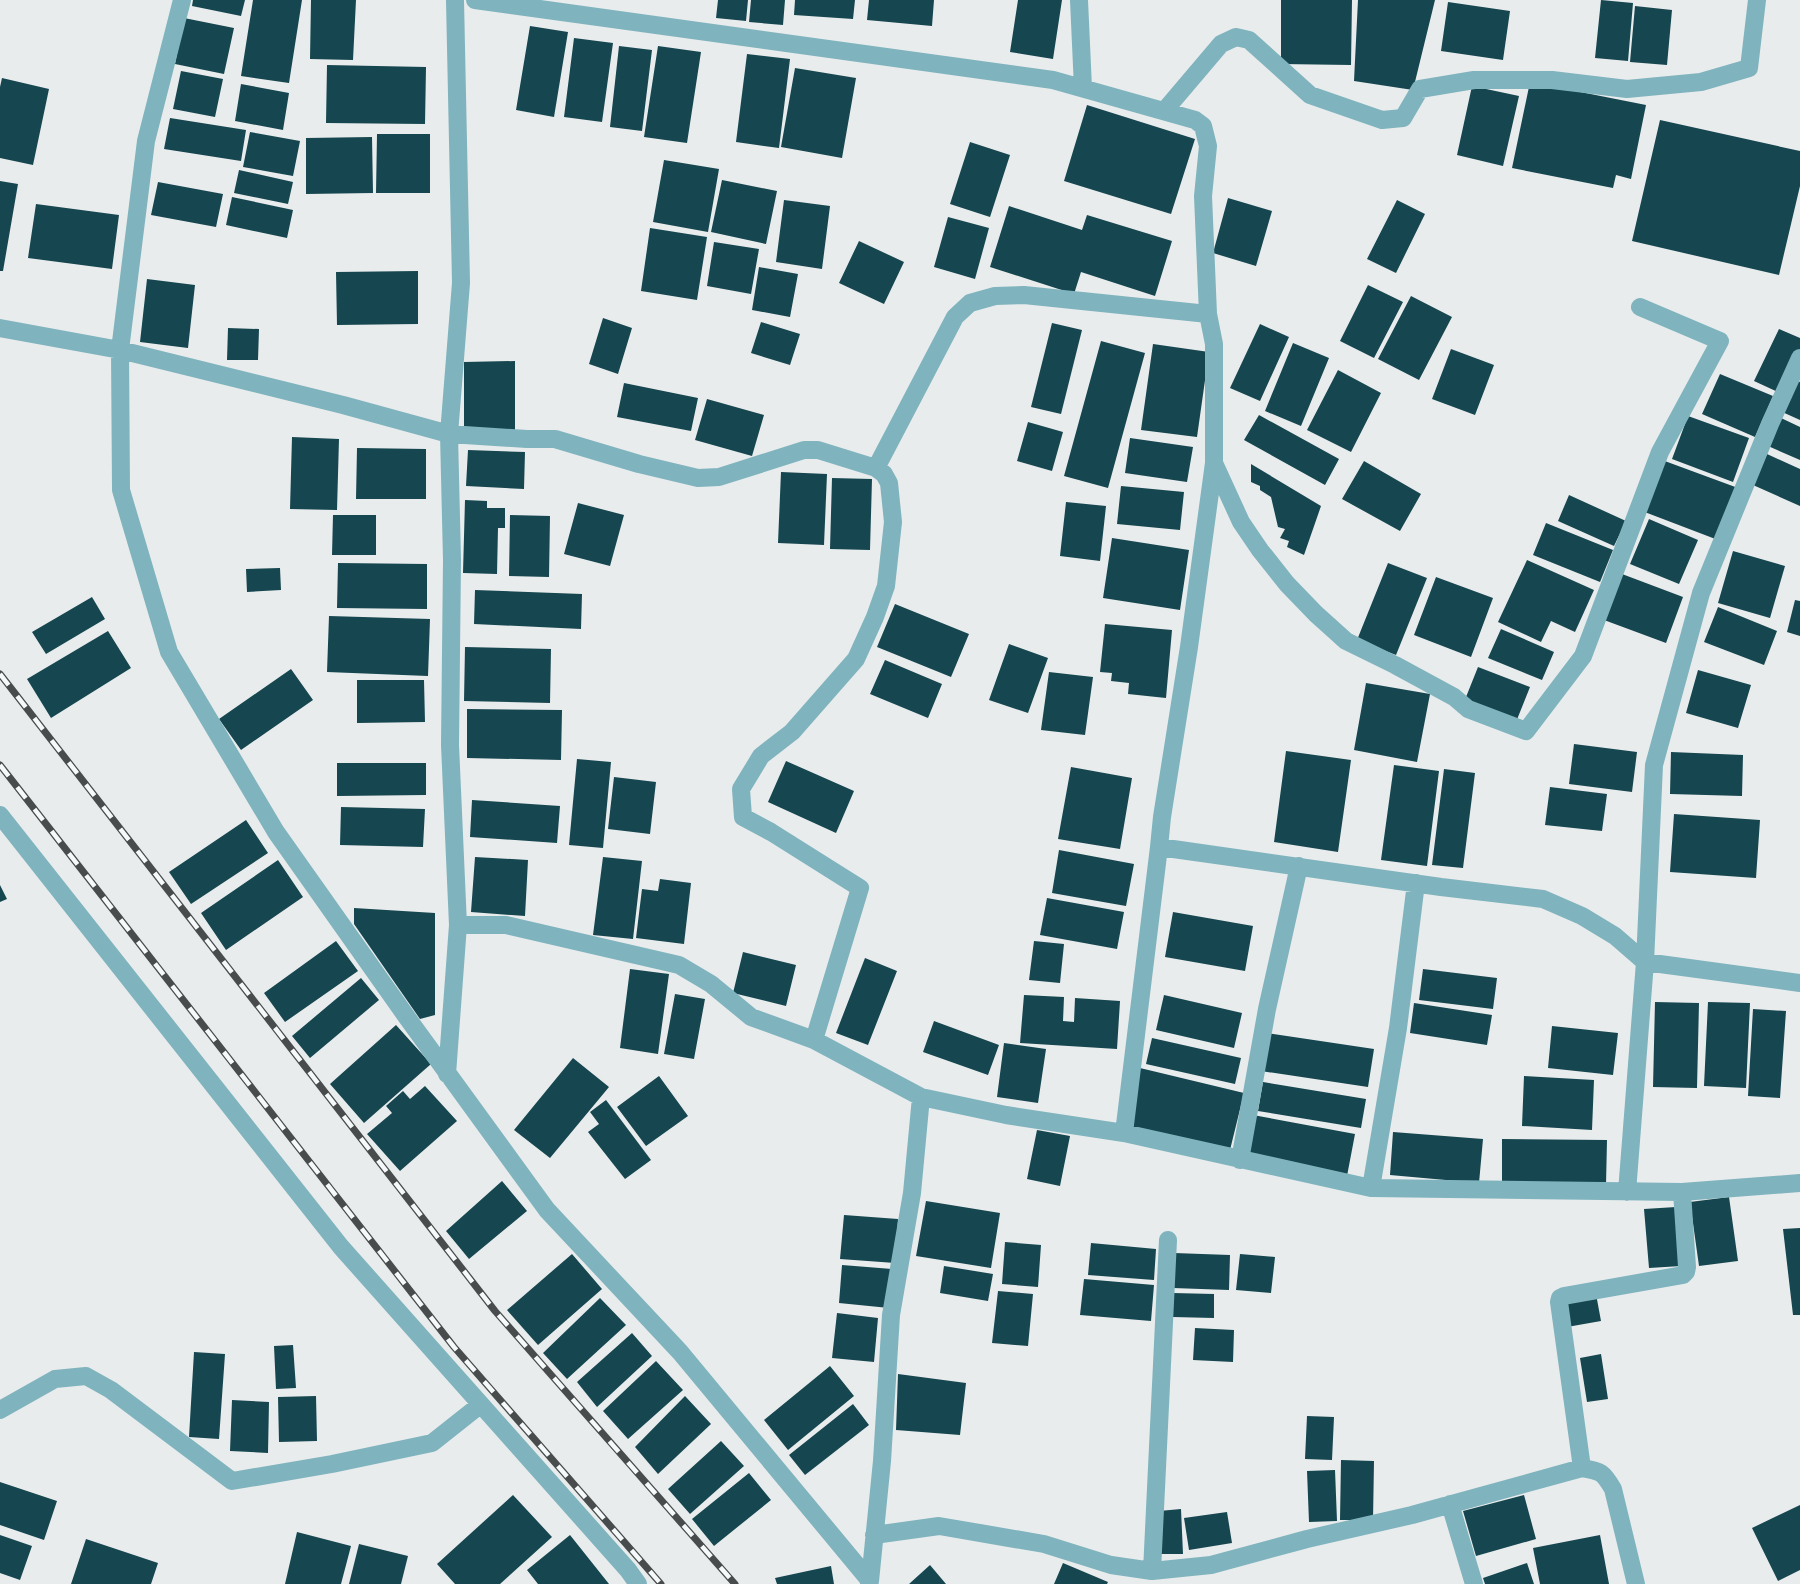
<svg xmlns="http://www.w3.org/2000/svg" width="1800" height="1584" font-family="Ubuntu,sans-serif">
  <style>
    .building { fill: #16464f }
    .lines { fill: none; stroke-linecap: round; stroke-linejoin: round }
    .minor { stroke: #7fb3bd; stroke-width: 18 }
    .rail-casing { stroke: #494c4c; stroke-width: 7 }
    .rail { stroke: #f5f9fa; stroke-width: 4.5; stroke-dasharray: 14; stroke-linecap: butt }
  </style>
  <rect width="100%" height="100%" fill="#e8eced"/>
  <!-- building -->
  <path class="building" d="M193,0H245L241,16L192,6Z
    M253,0H302L289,83L241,76Z
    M311,0H356L353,60L310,59Z
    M718,0H748L746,21L716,18Z
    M751,0H785L783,25L749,22Z
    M795,0H855L853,19L794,15Z
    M869,0H934L932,26L867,20Z
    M1018,0H1062L1053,59L1010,52Z
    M1281,0H1352L1351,65L1281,64Z
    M1358,0H1435L1413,90L1354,81Z
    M1601,0L1633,3L1628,61L1595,58Z
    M1448,2L1510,11L1503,60L1441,51Z
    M1635,6L1672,10L1667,65L1630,62Z
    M184,18L234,28L224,74L175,64Z
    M530,26L568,32L554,117L516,110Z
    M574,38L613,43L602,122L564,117Z
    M619,46L652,50L642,131L610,127Z
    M658,46L701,52L687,143L644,137Z
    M747,54L790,59L779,148L736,142Z
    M327,65L426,67L425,124L326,123Z
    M795,68L856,78L842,158L781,147Z
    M181,71L223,79L215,117L173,109Z
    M2,78L49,89L33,165L0,158V87Z
    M1530,82L1646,105L1631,179L1616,175L1613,188L1512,168Z
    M241,84L289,93L283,130L235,121Z
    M1472,86L1519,96L1503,166L1457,155Z
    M1087,105L1195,139L1171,214L1064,181Z
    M170,118L246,130L241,161L164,149Z
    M1660,120L1800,151V186L1779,275L1632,241Z
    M250,132L300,141L293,176L243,167Z
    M377,134H430V193H376Z
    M372,137L373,193L306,194V138Z
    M970,142L1010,155L990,217L950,204Z
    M664,160L719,169L708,232L653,222Z
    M239,170L293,182L288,204L234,193Z
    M722,180L777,191L766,244L711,232Z
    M0,181L18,184L3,271H0Z
    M158,182L223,194L216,227L151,215Z
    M232,197L293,210L287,238L226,225Z
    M1228,198L1272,211L1256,266L1213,253Z
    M784,200L830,206L822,269L776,262Z
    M1397,200L1425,214L1396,273L1367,259Z
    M36,204L119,215L112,269L28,258Z
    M1009,206L1082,230L1087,215L1172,241L1155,296L1081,272L1074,294L990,267Z
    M948,217L989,228L975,279L934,267Z
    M650,228L707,237L697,300L641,291Z
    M859,241L904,262L884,304L839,283Z
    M714,242L759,249L751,294L707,286Z
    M759,267L798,274L790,317L752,310Z
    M418,271V324L337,325L336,272Z
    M147,279L195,285L188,348L140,342Z
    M1368,285L1403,302L1374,358L1340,341Z
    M1411,296L1452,317L1419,380L1378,359Z
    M603,318L632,328L618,374L589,364Z
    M761,322L800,334L790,365L751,353Z
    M1052,323L1082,330L1061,414L1031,407Z
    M1260,324L1289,337L1260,401L1230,388Z
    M228,328L259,329L258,360H227Z
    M1779,329L1800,338V351L1780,393L1754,381Z
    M1101,341L1145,353L1108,488L1064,476Z
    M1293,343L1329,358L1301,426L1265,411Z
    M1153,344L1209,352L1197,437L1141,430Z
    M1451,349L1494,365L1475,415L1432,399Z
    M515,361V430H464V362Z
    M1338,370L1381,393L1351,452L1307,430Z
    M1720,374L1773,396L1755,437L1702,414Z
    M1795,379L1800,382V420L1780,411Z
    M624,383L698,398L691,431L617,417Z
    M707,399L764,415L752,456L695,440Z
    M1259,415L1339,459L1325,485L1244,440Z
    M1688,416L1749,438L1733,482L1672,459Z
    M1781,418L1800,427V460L1768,446Z
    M1028,422L1063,432L1052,471L1017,461Z
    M292,437L339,439L337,510L290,509Z
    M1130,438L1193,447L1187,482L1125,473Z
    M357,448L426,449V499H356Z
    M468,450L525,452L524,489L466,486Z
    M1767,454L1800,469V506L1753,485Z
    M1662,460L1738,488L1718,540L1642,511Z
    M1364,461L1421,494L1400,531L1342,499Z
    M1251,464L1321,506L1304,555L1287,547L1289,541L1280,538L1285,529L1278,527L1271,497L1260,490V486L1251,482Z
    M781,472L827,474L824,545L778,543Z
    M832,478L872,479L870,550L830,549Z
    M1121,486L1184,492L1180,530L1117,524Z
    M1569,495L1626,521L1614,546L1558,521Z
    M465,500L487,501V508H505V528H498L497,574L463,573Z
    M1066,502L1106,506L1100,561L1060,556Z
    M578,503L624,515L610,566L564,554Z
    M333,515H376V555H332Z
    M510,515L550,516L549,577L509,576Z
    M1649,519L1698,540L1679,584L1630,564Z
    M1546,523L1613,550L1600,582L1533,555Z
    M1112,538L1189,550L1180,610L1103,598Z
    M1733,551L1785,566L1770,618L1718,603Z
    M1527,560L1594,590L1575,632L1551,621L1541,642L1498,622Z
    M338,563L427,564V609L337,608Z
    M1388,563L1427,578L1396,655L1357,640Z
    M280,568L281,590L247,592L246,569Z
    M1622,574L1683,597L1666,643L1604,620Z
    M1436,577L1493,598L1471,657L1414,635Z
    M475,590L582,594L581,629L474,624Z
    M92,597L105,619L46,654L32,632Z
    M1795,600L1800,601V636L1787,632Z
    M895,604L969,634L951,677L877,647Z
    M1718,607L1777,631L1764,665L1704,642Z
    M329,616L430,619L428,676L327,672Z
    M1105,624L1172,630L1166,698L1128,694L1129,683L1111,681L1112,673L1100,672Z
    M1501,629L1554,652L1542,680L1488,658Z
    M108,631L131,668L51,718L27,679Z
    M1009,644L1048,658L1028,713L989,700Z
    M465,647L551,649L550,703L464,701Z
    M885,660L942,684L928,718L870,694Z
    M1478,667L1530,687L1516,722L1464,702Z
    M291,669L313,700L241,750L219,719Z
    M1698,670L1751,685L1738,728L1686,713Z
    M1049,672L1093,677L1085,735L1041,730Z
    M357,680H424L425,722L357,723Z
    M1366,683L1430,694L1417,762L1354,750Z
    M467,709L562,710L561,760L467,758Z
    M1574,744L1637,752L1632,792L1569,784Z
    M1286,751L1351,760L1338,852L1274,842Z
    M1671,752L1743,755L1742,796L1670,794Z
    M577,759L611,762L603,848L569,845Z
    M786,761L854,791L836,833L768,802Z
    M337,763H426V795L337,796Z
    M1394,765L1439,771L1427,866L1381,860Z
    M1071,767L1132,778L1120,849L1058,839Z
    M1444,769L1475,773L1463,868L1432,865Z
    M614,777L656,782L650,834L608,829Z
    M1550,787L1607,794L1602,831L1545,825Z
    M472,800L560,806L557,843L470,837Z
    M341,807L425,809L423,847L340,845Z
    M1674,814L1760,820L1756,878L1670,872Z
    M246,820L268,853L191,904L169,872Z
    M1059,850L1134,864L1126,906L1052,893Z
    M475,857L528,860L525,916L471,912Z
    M603,857L642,861L633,939L593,935Z
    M278,860L303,897L226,950L201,913Z
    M660,879L691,883L684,944L636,938L642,889L658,891Z
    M0,885L7,899L0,902Z
    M1047,898L1124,912L1117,949L1040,935Z
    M354,908L435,913V1015L420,1019L354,924Z
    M1173,912L1253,926L1245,971L1165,957Z
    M336,941L358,971L285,1022L264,993Z
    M1034,941L1064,944L1060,983L1029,980Z
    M743,952L796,965L786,1006L733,993Z
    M865,958L897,971L868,1045L836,1033Z
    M630,969L669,974L658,1054L620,1048Z
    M1423,969L1497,978L1493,1009L1419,1000Z
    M361,978L379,1000L310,1058L292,1036Z
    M675,994L705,999L694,1059L664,1054Z
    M1024,995L1064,997L1063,1021L1074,1022L1075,998L1120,1001L1117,1049L1020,1043Z
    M1164,995L1242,1013L1234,1048L1156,1030Z
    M1655,1002L1699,1003L1697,1088L1653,1087Z
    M1708,1002L1750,1003L1746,1088L1704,1086Z
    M1414,1003L1492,1015L1487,1045L1410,1033Z
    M1753,1009L1786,1011L1780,1098L1748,1096Z
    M934,1021L999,1045L988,1075L923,1052Z
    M396,1025L431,1064L364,1123L330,1084Z
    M1552,1026L1618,1033L1613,1075L1548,1068Z
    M1267,1033L1374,1049L1368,1087L1261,1071Z
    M1152,1038L1241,1058L1235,1084L1146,1064Z
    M1004,1043L1046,1049L1038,1103L997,1097Z
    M573,1058L609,1087L550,1158L514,1130Z
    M1140,1068L1244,1093L1229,1154L1126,1129Z
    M659,1076L688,1116L646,1146L617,1107Z
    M1524,1076L1594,1080L1592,1130L1522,1126Z
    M1263,1082L1366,1099L1361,1128L1258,1111Z
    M425,1086L457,1121L400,1171L367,1134L392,1113L386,1106L403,1091L410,1099Z
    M606,1100L651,1160L625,1179L588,1132L599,1124L590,1112Z
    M1253,1115L1355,1134L1347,1176L1245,1157Z
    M1037,1130L1070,1136L1060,1186L1027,1179Z
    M1393,1132L1483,1139L1479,1183L1390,1175Z
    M1502,1139L1607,1140L1606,1185L1502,1183Z
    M502,1181L527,1211L469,1259L446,1231Z
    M1729,1197L1738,1261L1699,1266L1690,1202Z
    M926,1201L1000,1213L991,1268L916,1256Z
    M1676,1207L1681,1266L1649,1268L1644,1209Z
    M844,1215L898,1219L895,1263L840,1259Z
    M1800,1228V1315H1793L1783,1229Z
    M1005,1242L1041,1245L1038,1287L1002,1284Z
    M1091,1243L1156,1249L1154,1280L1088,1275Z
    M1174,1253L1230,1255L1229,1290L1173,1288Z
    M572,1254L602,1289L538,1345L507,1310Z
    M1240,1254L1275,1257L1271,1293L1236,1290Z
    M842,1265L892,1269L889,1308L839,1303Z
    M944,1266L993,1274L988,1301L940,1293Z
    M1084,1279L1154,1285L1151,1321L1080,1315Z
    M998,1291L1033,1294L1028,1346L992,1343Z
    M1173,1293L1214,1294V1318L1173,1317Z
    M1596,1294L1601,1321L1567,1327L1563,1299Z
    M600,1298L626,1325L567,1379L543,1353Z
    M837,1313L878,1318L874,1362L832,1358Z
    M1195,1328L1234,1330L1233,1362L1193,1360Z
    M632,1333L652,1356L597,1407L577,1382Z
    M293,1345L296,1388L276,1389L274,1346Z
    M194,1352L225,1354L219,1439L189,1437Z
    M1601,1354L1608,1399L1587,1402L1580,1358Z
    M656,1361L683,1390L628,1439L603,1411Z
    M830,1366L854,1396L788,1450L764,1420Z
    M898,1374L966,1383L960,1435L896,1430Z
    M316,1396L317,1441L279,1442L278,1397Z
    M685,1396L711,1424L658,1474L635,1447Z
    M232,1400L269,1402L268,1453L230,1451Z
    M853,1404L869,1425L805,1475L789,1455Z
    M1307,1416L1334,1417L1332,1460L1305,1459Z
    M721,1441L744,1466L690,1514L668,1489Z
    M1341,1460L1374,1461L1373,1520H1340Z
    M1335,1470L1337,1521L1309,1522L1307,1471Z
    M749,1473L771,1500L714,1546L692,1519Z
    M0,1482L57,1501L44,1540L0,1525Z
    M513,1495L552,1537L500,1584H455L437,1564Z
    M1524,1495L1536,1539L1476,1556L1463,1511Z
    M1800,1505V1570L1778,1581L1752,1528Z
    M1181,1509L1183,1554H1160L1159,1511Z
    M1227,1512L1232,1543L1189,1550L1184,1518Z
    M297,1532L351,1546L341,1584H285Z
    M0,1535L32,1546L20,1580L0,1573Z
    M570,1535L609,1584H538L527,1570Z
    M1600,1535L1609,1584H1540L1533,1548Z
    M86,1539L158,1563L151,1584H71Z
    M359,1544L408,1556L401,1584H349Z
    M1063,1563L1108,1582L1107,1584H1054Z
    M1527,1563L1534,1584H1485L1483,1578Z
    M930,1565L946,1584H909Z
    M831,1566L834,1584H777L775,1578Z"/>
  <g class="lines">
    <!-- minor -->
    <path class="minor" d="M182,0L146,141L120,350L121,490L169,652L276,832L406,1016L547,1210L680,1352L870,1581
      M475,0L1053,80L1195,120L1203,126L1208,146L1203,196L1208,314L1214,344V463L1189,647L1162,817L1159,847L1441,887L1543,899L1582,916L1615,936L1645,962L1800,983
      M1079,0L1083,88
      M1165,110L1221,44L1236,37L1249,40L1310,95L1382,120L1403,118L1420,89L1474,80H1552L1627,89L1701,82L1749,68L1757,0
      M0,328L120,350L343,405L449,434L527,439H555L639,464L698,478L719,477L804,450H818L876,468L884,474L889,483L893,522L886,586L875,617L856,659L792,732L761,756L741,789L743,817L771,832L860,888L814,1040
      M1214,463L1241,522L1260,550L1287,584L1316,614L1346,641L1395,665L1454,697L1468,709L1526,731L1583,656L1660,452L1720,341L1640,307
      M876,468L955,317L970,303L995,296L1024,295L1208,314
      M0,815L341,1247L628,1570L638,1584
      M458,925H506L679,965L711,984L751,1017L814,1040L921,1097
      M447,1074L458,925L450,745L452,560L449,434L461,283L455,0
      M1124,1133L1159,847
      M1240,1160L1267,1009L1299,866
      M1371,1188L1398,1028L1416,883
      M1627,1192L1645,962L1654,765L1701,593L1770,424L1800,358
      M0,1410L55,1379L86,1376L111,1390L232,1481L332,1464L432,1443L480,1405
      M1582,1468L1559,1302L1560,1298L1564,1296L1683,1275L1686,1272L1687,1267L1682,1192
      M1450,1504L1474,1584
      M874,1535L939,1526L1044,1544L1111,1565L1152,1571L1211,1565L1307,1539L1412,1515L1582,1468C1601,1471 1603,1472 1613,1489L1636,1584
      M1152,1571L1168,1240
      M869,1584L870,1581L882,1461L891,1315L912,1193L921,1097L1006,1115L1124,1133L1371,1188L1682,1192L1800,1183"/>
    <defs>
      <path id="rail" d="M0,674L495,1311L735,1584
        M0,765L454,1347L661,1584"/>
    </defs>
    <!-- rail casing -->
    <use href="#rail" class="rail-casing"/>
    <!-- rail -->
    <use href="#rail" class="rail"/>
  </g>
</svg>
